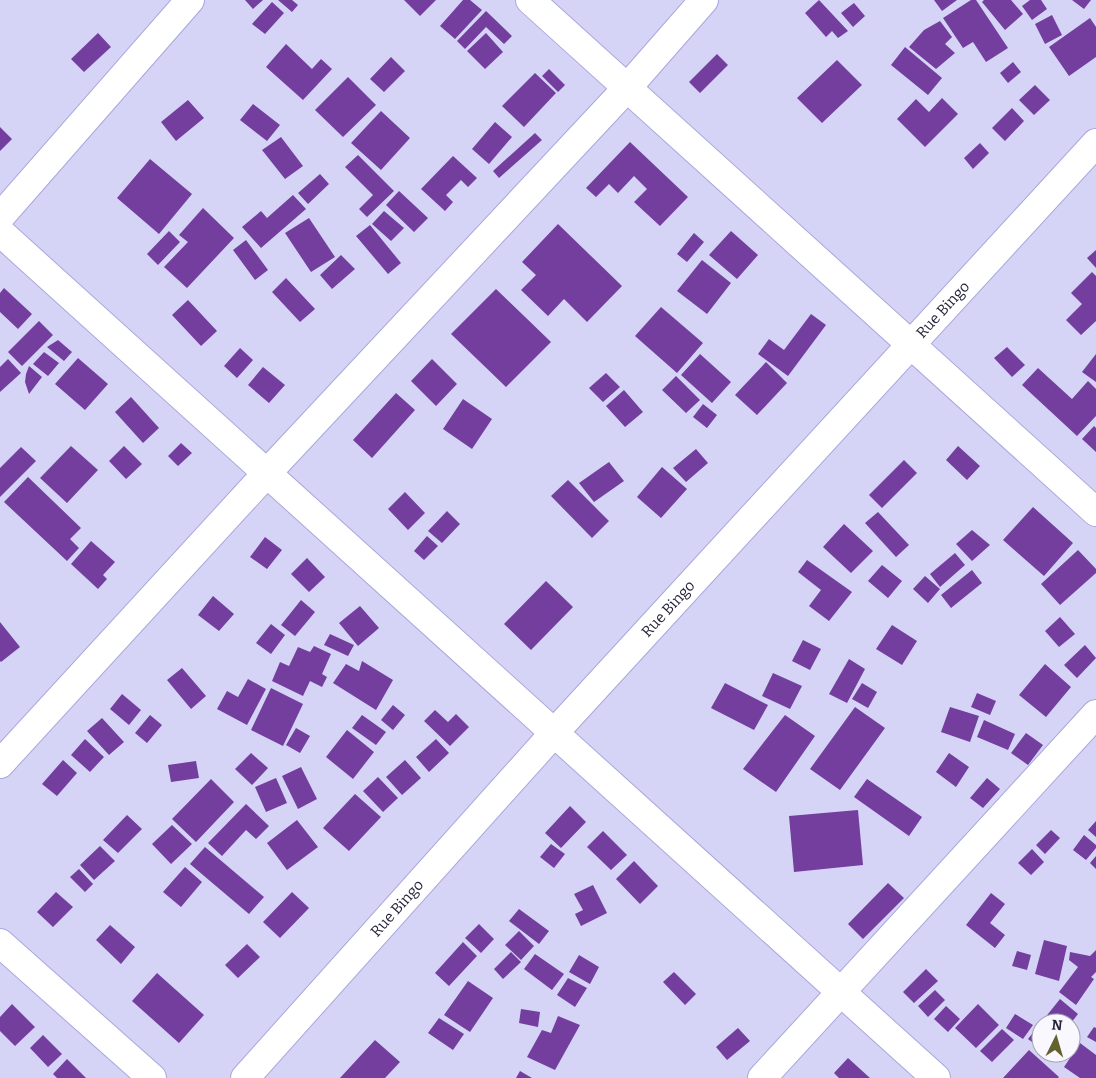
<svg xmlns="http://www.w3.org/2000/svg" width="1096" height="1078" font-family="Bitter,serif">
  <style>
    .building { fill: #733e9e }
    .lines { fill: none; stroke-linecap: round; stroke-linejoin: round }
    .street-casing { stroke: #a9a7dd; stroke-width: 30 }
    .street { stroke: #fff; stroke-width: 28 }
    .labels { text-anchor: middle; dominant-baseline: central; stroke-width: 5; stroke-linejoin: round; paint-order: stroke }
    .street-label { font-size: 15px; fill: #26253a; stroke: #f8f8fe }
  </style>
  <rect width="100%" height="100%" fill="#d5d4f6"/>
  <!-- building -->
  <path class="building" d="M245,0H263L253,9Z
    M278,0H292L298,5L292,12Z
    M404,0H436L420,16Z
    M463,0H470L482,10L455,39L440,26Z
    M819,0L848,31L838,38L832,31L826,37L805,13Z
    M934,0H957L942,11Z
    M971,0H976L1008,48L986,62L973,42L963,48L943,18Z
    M984,0H1011L1023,14L1005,30L982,2Z
    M1030,0H1041L1047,9L1032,20L1022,6Z
    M1072,0H1091L1084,9Z
    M272,2L284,13L265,34L252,24Z
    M854,3L865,16L853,27L841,13Z
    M486,11L512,36L504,44L486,27L465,49L457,41Z
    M1052,15L1062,35L1045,44L1035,24Z
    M1090,18L1096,27V57L1069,76L1049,47Z
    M940,21L952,37L945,44L955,53L936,69L909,47L924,30Z
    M98,33L111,47L84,72L71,59Z
    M486,33L503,52L485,69L467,51Z
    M286,44L312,69L321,59L332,69L303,100L266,67Z
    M905,47L942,78L928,95L891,65Z
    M717,54L728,65L700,93L689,82Z
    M391,57L405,71L384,92L370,79Z
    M837,60L862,85L822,123L797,98Z
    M1013,62L1021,72L1008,83L1000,73Z
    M549,69L565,85L558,92L542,76Z
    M535,73L556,93L524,127L502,106Z
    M348,77L376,105L343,137L315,110Z
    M1035,85L1050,100L1034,115L1019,100Z
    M942,98L958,114L925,147L897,119L916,99L929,112Z
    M188,100L204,118L176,141L161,122Z
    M253,104L280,125L267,141L240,120Z
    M1012,108L1024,121L1005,141L992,128Z
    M381,111L410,138L381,170L351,143Z
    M495,122L512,137L489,164L472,149Z
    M0,127L12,139L0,151Z
    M535,133L542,140L499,178L493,171Z
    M281,137L303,166L285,179L262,150Z
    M630,142L688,197L660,226L634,202L647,189L634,176L618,193L609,184L596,197L586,188Z
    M980,143L989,153L973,169L964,158Z
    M358,155L394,191L367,217L359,209L373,195L345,167Z
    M453,156L477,178L468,187L461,180L446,195L453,202L445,211L421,189Z
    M150,159L192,194L159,234L117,198Z
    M320,174L329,184L308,204L298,193Z
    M399,191L428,218L414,232L386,205Z
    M293,195L306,209L261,248L242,227L261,211L267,218Z
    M203,208L234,238L187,288L164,267L188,242L179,235Z
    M384,211L404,228L391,241L372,224Z
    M309,218L335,257L311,272L285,233Z
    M558,224L622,286L587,322L564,299L548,316L521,290L536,275L522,262Z
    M370,225L401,263L388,274L356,236Z
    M169,231L180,242L158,265L147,254Z
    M731,231L758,255L737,279L709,255Z
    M694,233L704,242L687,262L677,254Z
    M246,240L268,270L255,280L233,250Z
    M1096,250V268L1087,258Z
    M341,255L355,269L332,289L320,275Z
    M702,260L731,283L707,314L677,291Z
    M1092,272L1096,276V321L1081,335L1066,320L1082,304L1071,293Z
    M286,278L315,309L300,322L272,292Z
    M4,288L32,314L18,329L0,312V293Z
    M496,289L551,342L506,387L451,334Z
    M188,300L217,331L201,346L172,315Z
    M661,307L703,343L677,373L635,336Z
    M811,314L826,325L788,376L758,354L769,339L784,350Z
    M39,321L53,335L22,366L8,352Z
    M58,340L72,352L64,361L47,347Z
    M1007,347L1025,365L1012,377L994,358Z
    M240,348L253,360L237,378L224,366Z
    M44,352L59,363L48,376L33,364Z
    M700,354L731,382L712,403L681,375Z
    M1096,354V382L1082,372Z
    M78,358L108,384L85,410L55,384Z
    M8,359L21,373L0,392V367Z
    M432,359L457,384L436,406L411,381Z
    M766,362L787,383L757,415L735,395Z
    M29,366L42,377L29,394L25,382L26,374Z
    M263,367L285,385L269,403L248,385Z
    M1038,368L1072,399L1088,381L1096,389V416L1077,436L1022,385Z
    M606,373L620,387L603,402L589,388Z
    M676,376L700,400L686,413L662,390Z
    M624,390L643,412L625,427L606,406Z
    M396,393L415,410L372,458L353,440Z
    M131,397L159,428L143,443L115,412Z
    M463,399L492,419L472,449L443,429Z
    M703,404L717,415L707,428L693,417Z
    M1094,426L1096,428V452L1082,439Z
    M181,443L192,453L178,466L168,456Z
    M71,446L98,470L67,503L40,478Z
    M124,446L142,464L126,479L109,461Z
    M958,446L980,466L967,480L946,460Z
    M21,447L36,461L0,497V468Z
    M696,449L708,463L686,482L673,468Z
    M904,460L917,473L882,508L869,495Z
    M609,462L624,481L594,502L579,483Z
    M662,467L687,489L661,518L637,497Z
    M28,477L81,528L70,539L79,548L67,561L4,502Z
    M568,480L609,521L592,538L551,496Z
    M405,492L425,513L408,530L388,509Z
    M1033,507L1073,543L1044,576L1003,540Z
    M447,511L460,524L442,543L428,531Z
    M878,512L909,545L896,557L865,523Z
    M844,524L873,551L851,573L823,547Z
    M972,530L990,545L972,561L956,544Z
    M427,536L438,546L424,560L414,551Z
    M265,537L282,550L267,569L250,557Z
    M91,541L115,562L103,575L107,579L98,589L71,564Z
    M1078,550L1096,569V573L1060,605L1041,584Z
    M955,553L965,565L940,587L930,574Z
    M307,558L325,577L309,592L291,574Z
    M807,560L852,592L829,621L809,606L821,590L798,572Z
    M882,565L902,581L888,598L868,581Z
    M972,570L982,583L951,608L941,595Z
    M925,576L940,589L928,603L913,589Z
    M546,581L573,607L531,650L504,624Z
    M213,596L234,614L219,631L198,615Z
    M301,600L315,612L295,636L281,625Z
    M360,606L379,628L358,646L339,623Z
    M1060,617L1075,634L1059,647L1045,631Z
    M0,622L20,647L1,662L0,661Z
    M271,624L285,635L271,654L256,643Z
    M892,625L917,641L902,665L876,649Z
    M330,634L354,645L348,656L324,645Z
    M803,640L821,649L810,670L792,661Z
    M1085,645L1096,658L1077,678L1064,665Z
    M314,646L331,654L322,674L327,677L322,687L310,681L303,696L272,681L280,662L289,666L298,647L310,652Z
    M849,659L865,669L847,703L829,694Z
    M362,661L393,680L376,710L333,683L346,664L359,671Z
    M1045,664L1071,687L1046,717L1019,695Z
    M182,668L206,696L191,709L167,680Z
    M773,673L802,686L790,709L762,696Z
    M248,679L266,689L247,725L217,709L227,691L238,697Z
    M725,683L768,705L754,730L711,708Z
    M862,683L877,692L868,708L852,699Z
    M271,688L303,704L283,746L251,730Z
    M977,693L996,701L990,715L971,707Z
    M122,694L141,710L129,725L110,709Z
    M393,705L405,715L393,730L381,720Z
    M855,707L885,728L840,790L810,769Z
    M950,707L979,716L970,742L941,732Z
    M435,710L448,722L456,714L469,727L450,746L424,721Z
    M150,715L162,725L147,743L135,733Z
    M362,715L386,732L376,745L352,728Z
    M785,715L815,736L776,792L743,769Z
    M102,718L124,742L109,755L87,731Z
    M984,720L1015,734L1008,750L977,737Z
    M296,728L310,736L300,753L286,745Z
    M347,730L374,752L353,779L326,757Z
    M1026,733L1043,745L1028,765L1011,753Z
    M85,739L104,757L90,772L71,755Z
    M436,739L449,753L429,772L416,757Z
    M251,753L268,768L252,785L235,769Z
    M949,753L969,767L956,787L936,772Z
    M63,760L77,773L57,796L42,784Z
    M405,760L421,778L402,795L386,777Z
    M196,761L199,778L171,782L168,765Z
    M301,767L317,799L298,809L282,776Z
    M378,777L398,798L383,812L363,791Z
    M276,778L287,803L266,812L255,787Z
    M987,778L1000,789L983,808L970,798Z
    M211,779L234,802L196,842L172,819Z
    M867,779L922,817L909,836L854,797Z
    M355,794L381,817L349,851L323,828Z
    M246,804L269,826L256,839L246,830L222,856L208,843Z
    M570,806L586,822L561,848L545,833Z
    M858,810L863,865L794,872L789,816Z
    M127,815L142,829L118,853L103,840Z
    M297,820L318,847L287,870L267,843Z
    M1096,821V837L1088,830Z
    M172,825L192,844L171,864L152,844Z
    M1051,830L1060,838L1045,854L1036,845Z
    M603,831L627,855L611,870L587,847Z
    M1084,835L1096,845V848L1086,860L1073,850Z
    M551,844L565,854L554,868L540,857Z
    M100,846L115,861L94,880L80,865Z
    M205,847L264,897L249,914L190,864Z
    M1032,849L1044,862L1031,875L1018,863Z
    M1096,856V869L1090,863Z
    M634,861L658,886L640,904L616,879Z
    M185,867L202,882L181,907L163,892Z
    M79,869L93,884L85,892L70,877Z
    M888,883L904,898L863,939L848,924Z
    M593,885L607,913L581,926L575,914L583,910L574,894Z
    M56,892L73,907L53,927L37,912Z
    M292,892L309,908L280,938L263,922Z
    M991,893L1005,904L990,923L1005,935L995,948L966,925Z
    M519,909L549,931L539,944L509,921Z
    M479,924L494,939L481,953L465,938Z
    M110,925L135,947L121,964L96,940Z
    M519,931L534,946L521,960L505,945Z
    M1044,940L1067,946L1059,981L1035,974Z
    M463,942L477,956L449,986L435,973Z
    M247,944L260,957L238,978L225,965Z
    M1096,950V972L1091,977L1094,979L1076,1005L1059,992L1078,967L1069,960L1070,952L1090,956Z
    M1017,951L1031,955L1027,970L1012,966Z
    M511,952L521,962L503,979L494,969Z
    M535,954L564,974L552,990L524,969Z
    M579,955L599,967L590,984L569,972Z
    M926,969L938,981L914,1003L903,992Z
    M674,972L696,994L685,1005L663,982Z
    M157,973L204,1015L179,1043L132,1001Z
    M568,978L587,988L575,1007L557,995Z
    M468,981L493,998L470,1032L444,1015Z
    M935,990L945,1000L928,1017L918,1006Z
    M1060,999L1078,1014L1071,1023H1041V1049L1028,1039Z
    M12,1004L35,1027L15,1046L0,1031V1017Z
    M978,1004L999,1025L976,1048L955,1028Z
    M946,1006L960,1019L948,1032L934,1019Z
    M521,1009L540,1012L538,1027L519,1023Z
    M1015,1014L1033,1025L1023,1039L1006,1028Z
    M558,1016L580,1025L555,1070L527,1057L542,1030L551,1033Z
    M439,1018L464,1034L453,1050L428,1033Z
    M1094,1027L1096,1028V1042L1087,1037Z
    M738,1028L750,1041L727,1060L716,1047Z
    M1002,1029L1014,1040L992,1062L980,1051Z
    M43,1035L62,1054L48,1067L30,1048Z
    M375,1040L400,1062L385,1078H340Z
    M1080,1043L1096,1055V1078H1080L1064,1067Z
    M1029,1050L1059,1077L1058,1078H1003Z
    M848,1058L870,1078H839L834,1073Z
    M67,1059L86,1078H57L53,1074Z
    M520,1071L532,1078H516Z"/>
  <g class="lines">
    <defs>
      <g id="street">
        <path d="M530,0L1096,512"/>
        <path d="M0,217L190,0"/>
        <path d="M0,232L936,1078"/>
        <path d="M0,764L267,473L627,88L704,0"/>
        <path d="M0,943L152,1078"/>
        <path id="s1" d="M245,1078L554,733L1096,143"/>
        <path d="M762,1078L1096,714"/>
      </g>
    </defs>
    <!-- street casing -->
    <use href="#street" class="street-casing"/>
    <!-- street -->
    <use href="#street" class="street"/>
  </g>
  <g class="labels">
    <!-- street labels -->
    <g class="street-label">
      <text stroke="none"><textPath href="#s1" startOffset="1038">Rue Bingo</textPath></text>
      <text stroke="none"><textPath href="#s1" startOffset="632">Rue Bingo</textPath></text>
      <text stroke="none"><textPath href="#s1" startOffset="228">Rue Bingo</textPath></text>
    </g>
  </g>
  <!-- north arrow -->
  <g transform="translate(1056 1038) rotate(5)"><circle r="24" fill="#f8f8fe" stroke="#a4a4b0"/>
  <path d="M0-4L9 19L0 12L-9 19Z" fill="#63612d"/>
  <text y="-8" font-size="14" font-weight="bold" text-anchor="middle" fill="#26253a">N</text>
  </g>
</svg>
